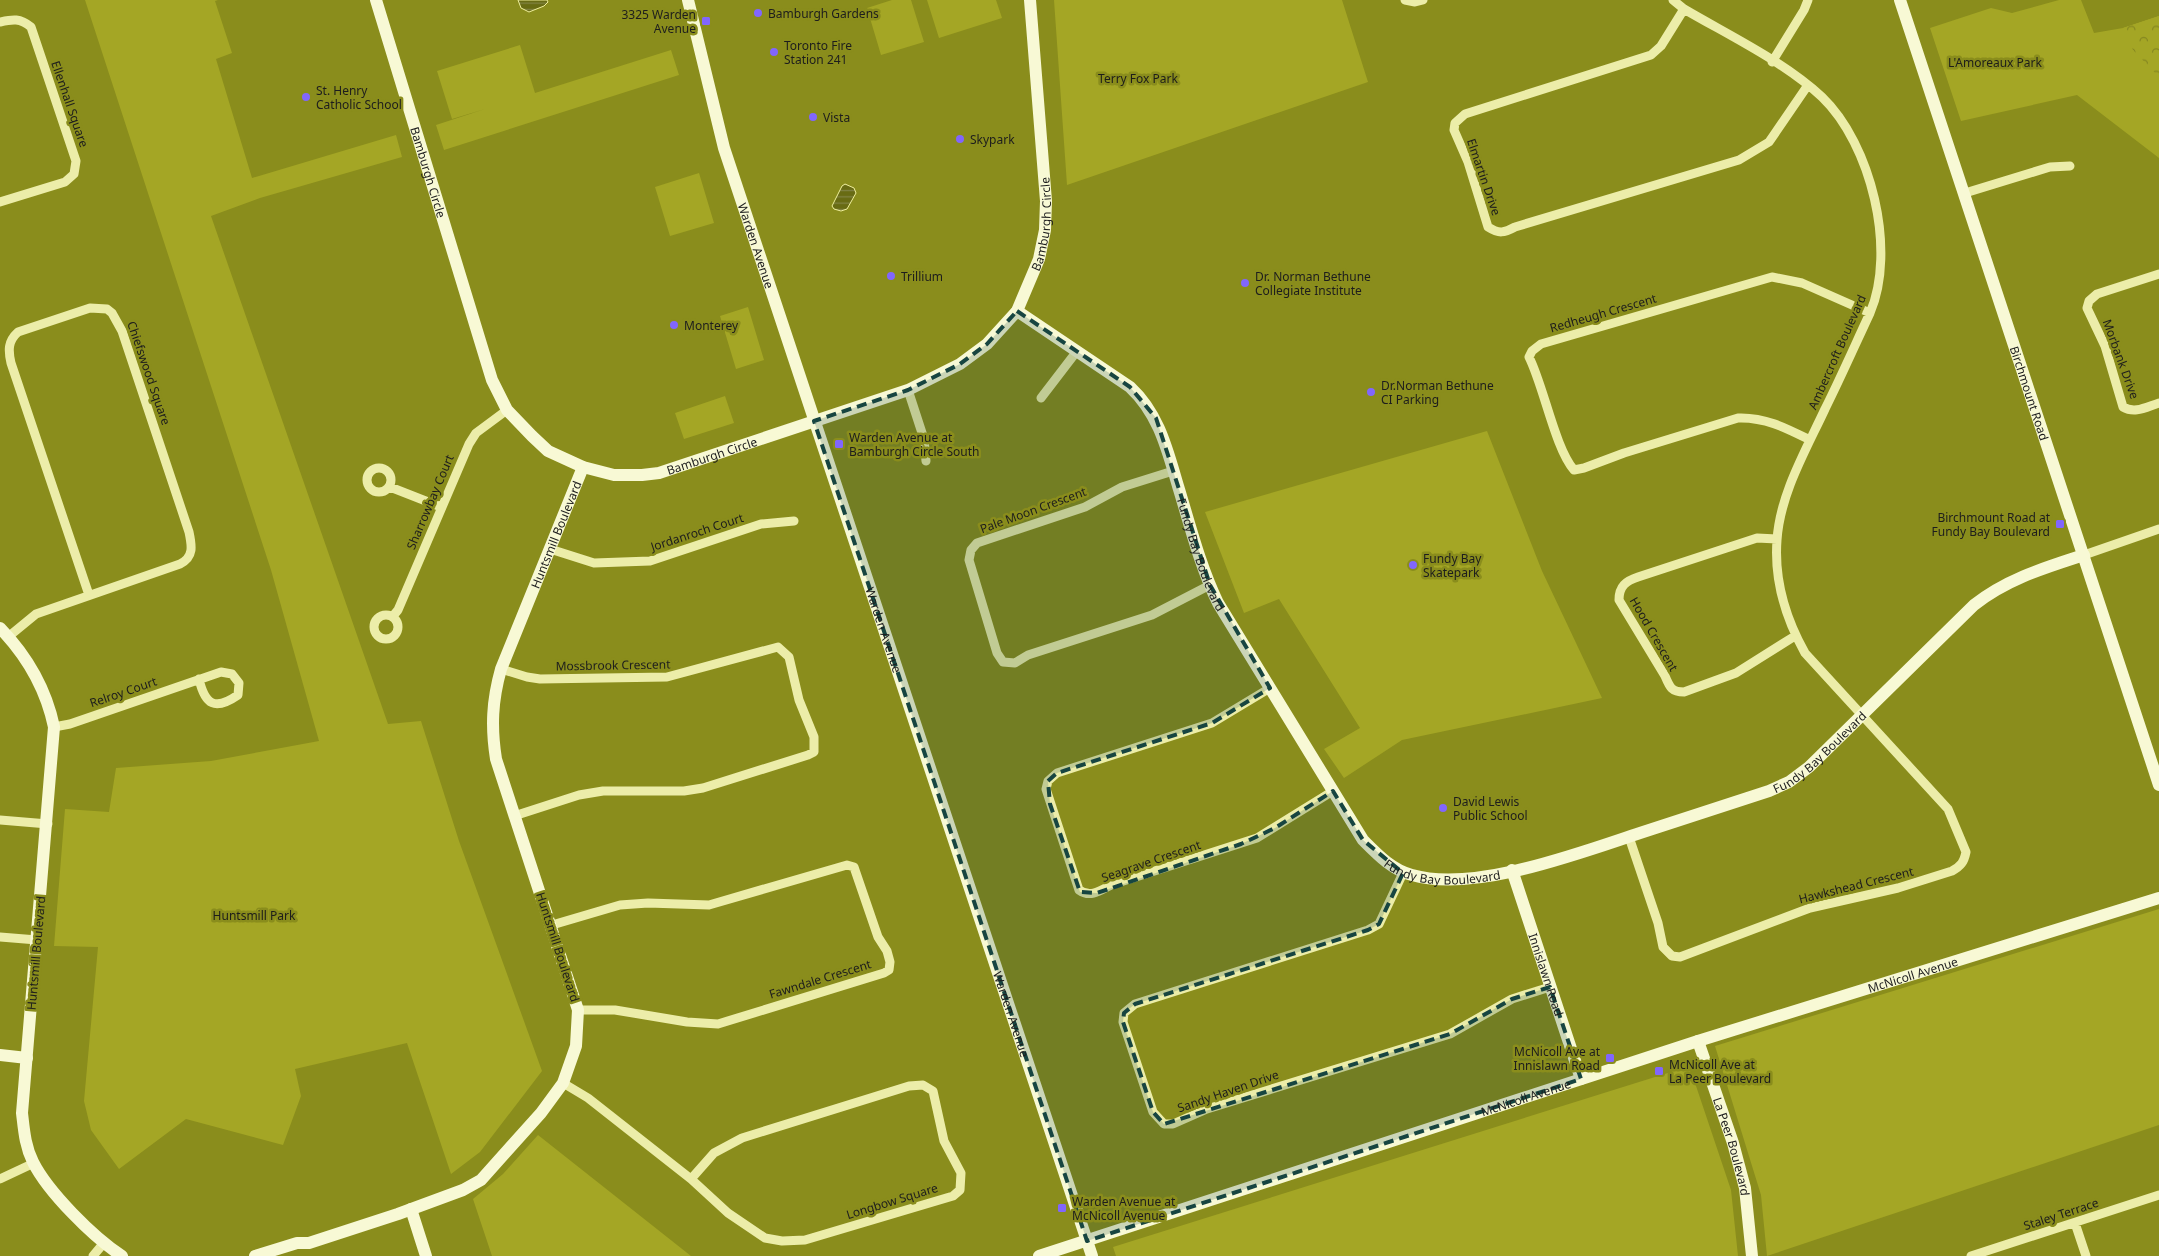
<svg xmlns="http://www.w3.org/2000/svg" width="2159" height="1256" font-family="'Noto Sans',sans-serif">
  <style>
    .green { fill: #a4a625 }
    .forest { fill: url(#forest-crowns) }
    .water { fill: url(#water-rules); stroke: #efef9c }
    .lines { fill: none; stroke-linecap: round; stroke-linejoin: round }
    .street { stroke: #eceda9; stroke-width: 9 }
    .secondary { stroke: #f8f9d5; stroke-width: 12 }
    .marked { fill: #174541; fill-opacity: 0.2; stroke: #174541; stroke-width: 4; stroke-dasharray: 10 6; stroke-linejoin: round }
    .poi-dot { fill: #8166fd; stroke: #8a8d1c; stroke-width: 2 }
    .labels { text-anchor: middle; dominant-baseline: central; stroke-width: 5; stroke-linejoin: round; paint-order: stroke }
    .poi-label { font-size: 12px; fill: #1d1d1d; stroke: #8a8d1c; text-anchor: start }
    .park-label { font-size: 12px; fill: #1d1d1a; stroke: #8a8d1c }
    .street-label { font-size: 12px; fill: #1d1d1d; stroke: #8a8d1c }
  </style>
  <defs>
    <pattern id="forest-crowns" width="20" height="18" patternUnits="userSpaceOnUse" patternTransform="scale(1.25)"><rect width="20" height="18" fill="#a4a625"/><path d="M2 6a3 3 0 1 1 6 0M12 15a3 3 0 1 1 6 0" fill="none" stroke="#85871f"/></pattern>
    <pattern id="water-rules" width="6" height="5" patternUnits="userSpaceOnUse" patternTransform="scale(1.25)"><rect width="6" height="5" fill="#686b13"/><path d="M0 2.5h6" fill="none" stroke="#818345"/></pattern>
  </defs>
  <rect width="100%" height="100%" fill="#8a8d1c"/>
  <!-- green -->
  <path class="green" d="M85,0H218L215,1L232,53L216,59L252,178L396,135L402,157L260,198L211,216L388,724L421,721L459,841L542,1071L480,1152L451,1174L407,1043L295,1069L301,1096L283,1145L186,1119L119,1169L91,1130L84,1101L98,947L54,946L65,809L109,812L116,768L211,761L319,741L271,570Z
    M892,0H911L924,42L881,55L867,8Z
    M927,0H996L1002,18L939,38Z
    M1054,0H1342L1368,82L1067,185Z
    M2059,0H2081L2094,33L2123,28L2159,16V158L2077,95L1961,121L1930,28L1991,8L2012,13Z
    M520,45L535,93L671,50L679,75L444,150L436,125L485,109L452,119L437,71Z
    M699,173L714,223L670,236L655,187Z
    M748,307L764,360L736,369L720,316Z
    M725,396L734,423L684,439L675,413Z
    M1487,431L1542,571L1602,698L1402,740L1344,778L1324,749L1360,728L1279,599L1244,613L1205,512Z
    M2159,909V1125L1767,1256L1761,1195L1715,1046Z
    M1687,1067L1692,1074L1731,1190L1738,1256H1116L1113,1247Z
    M538,1135L691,1256H492L473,1199L503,1174Z"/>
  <!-- forest -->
  <path class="forest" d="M2159,16V77L2133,50L2123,28Z"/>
  <!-- water -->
  <path class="water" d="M518,0H547L548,2L544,6L529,12L521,8Z
    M845,184L854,188L856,193L847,209L841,211L834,209L832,206L842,186Z"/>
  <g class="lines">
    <!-- street -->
    <path class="street" d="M1405,0L1415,2L1423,0
      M1684,9L1661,46L1651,55L1465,114L1455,123L1454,130L1468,162L1488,227C1499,234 1504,233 1515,227L1739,160L1769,142L1808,85
      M0,22C13,19 20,18 31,27L76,161L74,174L65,182L0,202
      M1772,62L1804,10L1808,0
      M1965,193L2050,167L2070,166
      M2159,274L2097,294L2089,301L2087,308L2105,346L2123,407C2135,414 2146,407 2159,403
      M908,390L924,439L926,461
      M1041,398L1077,351
      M1810,440C1786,428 1765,417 1738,418L1624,453L1584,468L1574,470C1555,448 1544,387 1529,357L1532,351L1541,344L1772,277L1802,283L1870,313
      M367 480a12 12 0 1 1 24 0a12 12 0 1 1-24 0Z
      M1173,471L1122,487L1085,507L977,543L971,550L969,560L997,653L1003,662L1015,663L1028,655L1152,615L1210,585
      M390,487L441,507
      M1777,539L1757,538L1638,577C1626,581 1619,586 1619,600L1665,676C1670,688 1672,692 1684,692L1736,673L1795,636
      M550,549L594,563L650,561L761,524L794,521
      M2084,555L2159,529
      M374 627a12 12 0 1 1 24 0a12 12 0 1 1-24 0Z
      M393,616L398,610L469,444L476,433L507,410
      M8,637L36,614L180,564C194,557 192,546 189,532L122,331L112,313L107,309L90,308L18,332C8,341 8,350 11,363L89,595
      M501,669L527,677L540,679L667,677L778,647L789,657L799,700L814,737V752L808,755L703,788L684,791H603L579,795L514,816
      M1270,688L1212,723L1057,773L1048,781L1046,789L1079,890C1090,898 1100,891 1111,885L1257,838L1333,791
      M54,727L70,724L221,672L232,674L239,683L238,695C215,711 205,705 199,679
      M0,820L48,824
      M1629,837L1658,923L1663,947L1672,956L1680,957L1810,908L1898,888L1952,871C1961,866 1964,862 1966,852L1948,809L1805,653C1786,619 1774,580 1777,540C1780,494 1806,450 1825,409C1841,377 1855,345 1870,313C1897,250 1871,144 1822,97C1783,61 1730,36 1684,9L1673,0
      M1403,873L1379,924L1368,930L1135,1004L1124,1013L1123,1022L1153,1112L1164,1124H1173L1207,1109L1450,1034L1512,999L1550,987
      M552,925L620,905L648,903L709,905L847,865L854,867L855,870L878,937L887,951L890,962L889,970L884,973L718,1024L687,1022L615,1010H578
      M0,937L37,940
      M563,1083L588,1098L691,1179L728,1213L765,1238L782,1241L805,1240L953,1196L960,1190L961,1173L944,1141L933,1091L923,1085L909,1086L742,1138L714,1153L691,1179
      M0,1179L34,1163
      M2075,1223L2086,1256
      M93,1256L103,1244
      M1971,1256L2159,1195"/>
    <!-- secondary -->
    <g class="secondary">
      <path id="s1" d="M376,0L492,380L507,410L532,436L548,451L583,467L614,475H642L659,473L908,390L960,364L987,344L1017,311L1039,259L1045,230L1046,201L1030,0"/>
      <path id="s2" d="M688,0L724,148L1092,1256"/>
      <path id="s3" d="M1900,0L2159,785"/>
      <path id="s4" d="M1017,311L1130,387C1159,414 1167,449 1178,486C1190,525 1200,566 1218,603L1363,840C1377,854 1392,870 1412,875C1474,893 1579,853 1640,833C1683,819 1726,805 1769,791L1789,782L1809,767L1974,605C2007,579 2044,568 2084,555"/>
      <path d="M0,628C27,656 46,689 54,727L22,1113C24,1130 25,1146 33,1162C48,1192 93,1237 122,1256"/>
      <path id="s5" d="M1512,870L1581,1079"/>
      <path id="s6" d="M1698,1041L1733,1143L1745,1188L1752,1256"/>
      <path d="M0,1055L27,1058"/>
      <path d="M411,1209L426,1256"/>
      <path id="s7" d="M255,1256L297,1243H309L398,1214L463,1190L481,1180L541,1113L563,1083L576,1046L578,1010L496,759C491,727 492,701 501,669L583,467"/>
      <path id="s8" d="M1039,1256L1698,1041L2159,898"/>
    </g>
  </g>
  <!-- marked area -->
  <path class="marked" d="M1017,311L1130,387L1156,418L1210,585L1270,688L1212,723L1057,773L1048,781L1050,804L1080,892L1097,893L1241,844L1275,828L1333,791L1363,840L1403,873L1379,924L1368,930L1135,1004L1124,1013L1123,1022L1153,1112L1164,1124L1450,1034L1512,999L1550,987L1581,1079L1087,1241L814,421L908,390L960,364L987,344Z"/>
  <!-- markers -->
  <g class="poi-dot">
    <circle cx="758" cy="13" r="5"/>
    <rect x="701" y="16" width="10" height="10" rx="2.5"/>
    <circle cx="774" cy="52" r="5"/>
    <circle cx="306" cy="97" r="5"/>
    <circle cx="813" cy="117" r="5"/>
    <circle cx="960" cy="139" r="5"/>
    <circle cx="891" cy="276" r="5"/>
    <circle cx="1245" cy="283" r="5"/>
    <circle cx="674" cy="325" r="5"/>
    <circle cx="1371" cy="392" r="5"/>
    <rect x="834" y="439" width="10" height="10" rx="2.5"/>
    <rect x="2055" y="519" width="10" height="10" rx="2.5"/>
    <circle cx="1413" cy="565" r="5"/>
    <circle cx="1443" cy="808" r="5"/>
    <rect x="1605" y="1053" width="10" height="10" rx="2.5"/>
    <rect x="1654" y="1066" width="10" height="10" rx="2.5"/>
    <rect x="1057" y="1203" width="10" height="10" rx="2.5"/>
  </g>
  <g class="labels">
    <!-- poi labels -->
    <g class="poi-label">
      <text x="768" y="13">Bamburgh Gardens</text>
      <text x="696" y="14" text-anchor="end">3325 Warden<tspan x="696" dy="14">Avenue</tspan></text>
      <text x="784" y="45">Toronto Fire<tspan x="784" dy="14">Station 241</tspan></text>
      <text x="316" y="90">St. Henry<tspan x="316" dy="14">Catholic School</tspan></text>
      <text x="823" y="117">Vista</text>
      <text x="970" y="139">Skypark</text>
      <text x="901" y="276">Trillium</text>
      <text x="1255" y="276">Dr. Norman Bethune<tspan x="1255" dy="14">Collegiate Institute</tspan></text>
      <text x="684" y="325">Monterey</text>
      <text x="1381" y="385">Dr.Norman Bethune<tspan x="1381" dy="14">CI Parking</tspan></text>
      <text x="849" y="437">Warden Avenue at<tspan x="849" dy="14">Bamburgh Circle South</tspan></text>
      <text x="2050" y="517" text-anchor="end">Birchmount Road at<tspan x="2050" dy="14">Fundy Bay Boulevard</tspan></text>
      <text x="1423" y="558">Fundy Bay<tspan x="1423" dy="14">Skatepark</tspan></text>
      <text x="1453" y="801">David Lewis<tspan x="1453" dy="14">Public School</tspan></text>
      <text x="1600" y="1051" text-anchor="end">McNicoll Ave at<tspan x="1600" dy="14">Innislawn Road</tspan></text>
      <text x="1669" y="1064">McNicoll Ave at<tspan x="1669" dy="14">La Peer Boulevard</tspan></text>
      <text x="1072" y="1201">Warden Avenue at<tspan x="1072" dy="14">McNicoll Avenue</tspan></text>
    </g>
    <!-- park labels -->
    <g class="park-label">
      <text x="1995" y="62">L'Amoreaux Park</text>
      <text x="1138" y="78">Terry Fox Park</text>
      <text x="254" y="915">Huntsmill Park</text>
    </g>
    <!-- street labels -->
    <g class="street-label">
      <text transform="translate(70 104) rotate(71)">Ellenhall Square</text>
      <text stroke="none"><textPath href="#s1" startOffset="180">Bamburgh Circle</textPath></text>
      <text transform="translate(1484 177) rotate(71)">Elmartin Drive</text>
      <text stroke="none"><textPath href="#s1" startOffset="1095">Bamburgh Circle</textPath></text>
      <text stroke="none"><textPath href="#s2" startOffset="255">Warden Avenue</textPath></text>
      <text transform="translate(1603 313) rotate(-16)">Redheugh Crescent</text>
      <text transform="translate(1837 352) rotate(-66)">Ambercroft Boulevard</text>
      <text transform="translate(2121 359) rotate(70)">Morbank Drive</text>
      <text transform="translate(149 373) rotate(71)">Chiefswood Square</text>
      <text stroke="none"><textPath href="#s3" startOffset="414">Birchmount Road</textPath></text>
      <text stroke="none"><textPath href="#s1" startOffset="660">Bamburgh Circle</textPath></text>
      <text transform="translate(430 502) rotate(-67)">Sharrowbay Court</text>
      <text transform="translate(1033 510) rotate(-20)">Pale Moon Crescent</text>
      <text transform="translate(697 532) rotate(-18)">Jordanroch Court</text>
      <text stroke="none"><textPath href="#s7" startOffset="942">Huntsmill Boulevard</textPath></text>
      <text stroke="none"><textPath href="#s4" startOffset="320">Fundy Bay Boulevard</textPath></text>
      <text stroke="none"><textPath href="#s2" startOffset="660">Warden Avenue</textPath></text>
      <text transform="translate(1654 634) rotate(60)">Hood Crescent</text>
      <text transform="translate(613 665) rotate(-1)">Mossbrook Crescent</text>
      <text transform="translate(123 692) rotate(-19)">Relroy Court</text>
      <text stroke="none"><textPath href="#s4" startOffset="1145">Fundy Bay Boulevard</textPath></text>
      <text transform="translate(1151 861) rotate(-19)">Seagrave Crescent</text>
      <text stroke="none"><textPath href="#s4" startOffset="740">Fundy Bay Boulevard</textPath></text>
      <text transform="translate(1856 885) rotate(-14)">Hawkshead Crescent</text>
      <text transform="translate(558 947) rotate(72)">Huntsmill Boulevard</text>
      <text transform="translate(36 953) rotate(-85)">Huntsmill Boulevard</text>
      <text stroke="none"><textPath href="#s8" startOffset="918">McNicoll Avenue</textPath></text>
      <text stroke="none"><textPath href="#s5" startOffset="110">Innislawn Road</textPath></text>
      <text transform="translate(820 979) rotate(-17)">Fawndale Crescent</text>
      <text stroke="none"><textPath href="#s2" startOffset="1065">Warden Avenue</textPath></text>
      <text transform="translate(1228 1091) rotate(-19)">Sandy Haven Drive</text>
      <text stroke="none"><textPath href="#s8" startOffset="512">McNicoll Avenue</textPath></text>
      <text stroke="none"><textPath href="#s6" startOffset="111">La Peer Boulevard</textPath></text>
      <text transform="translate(892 1201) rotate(-17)">Longbow Square</text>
      <text transform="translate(2061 1214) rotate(-18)">Staley Terrace</text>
    </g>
  </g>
</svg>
